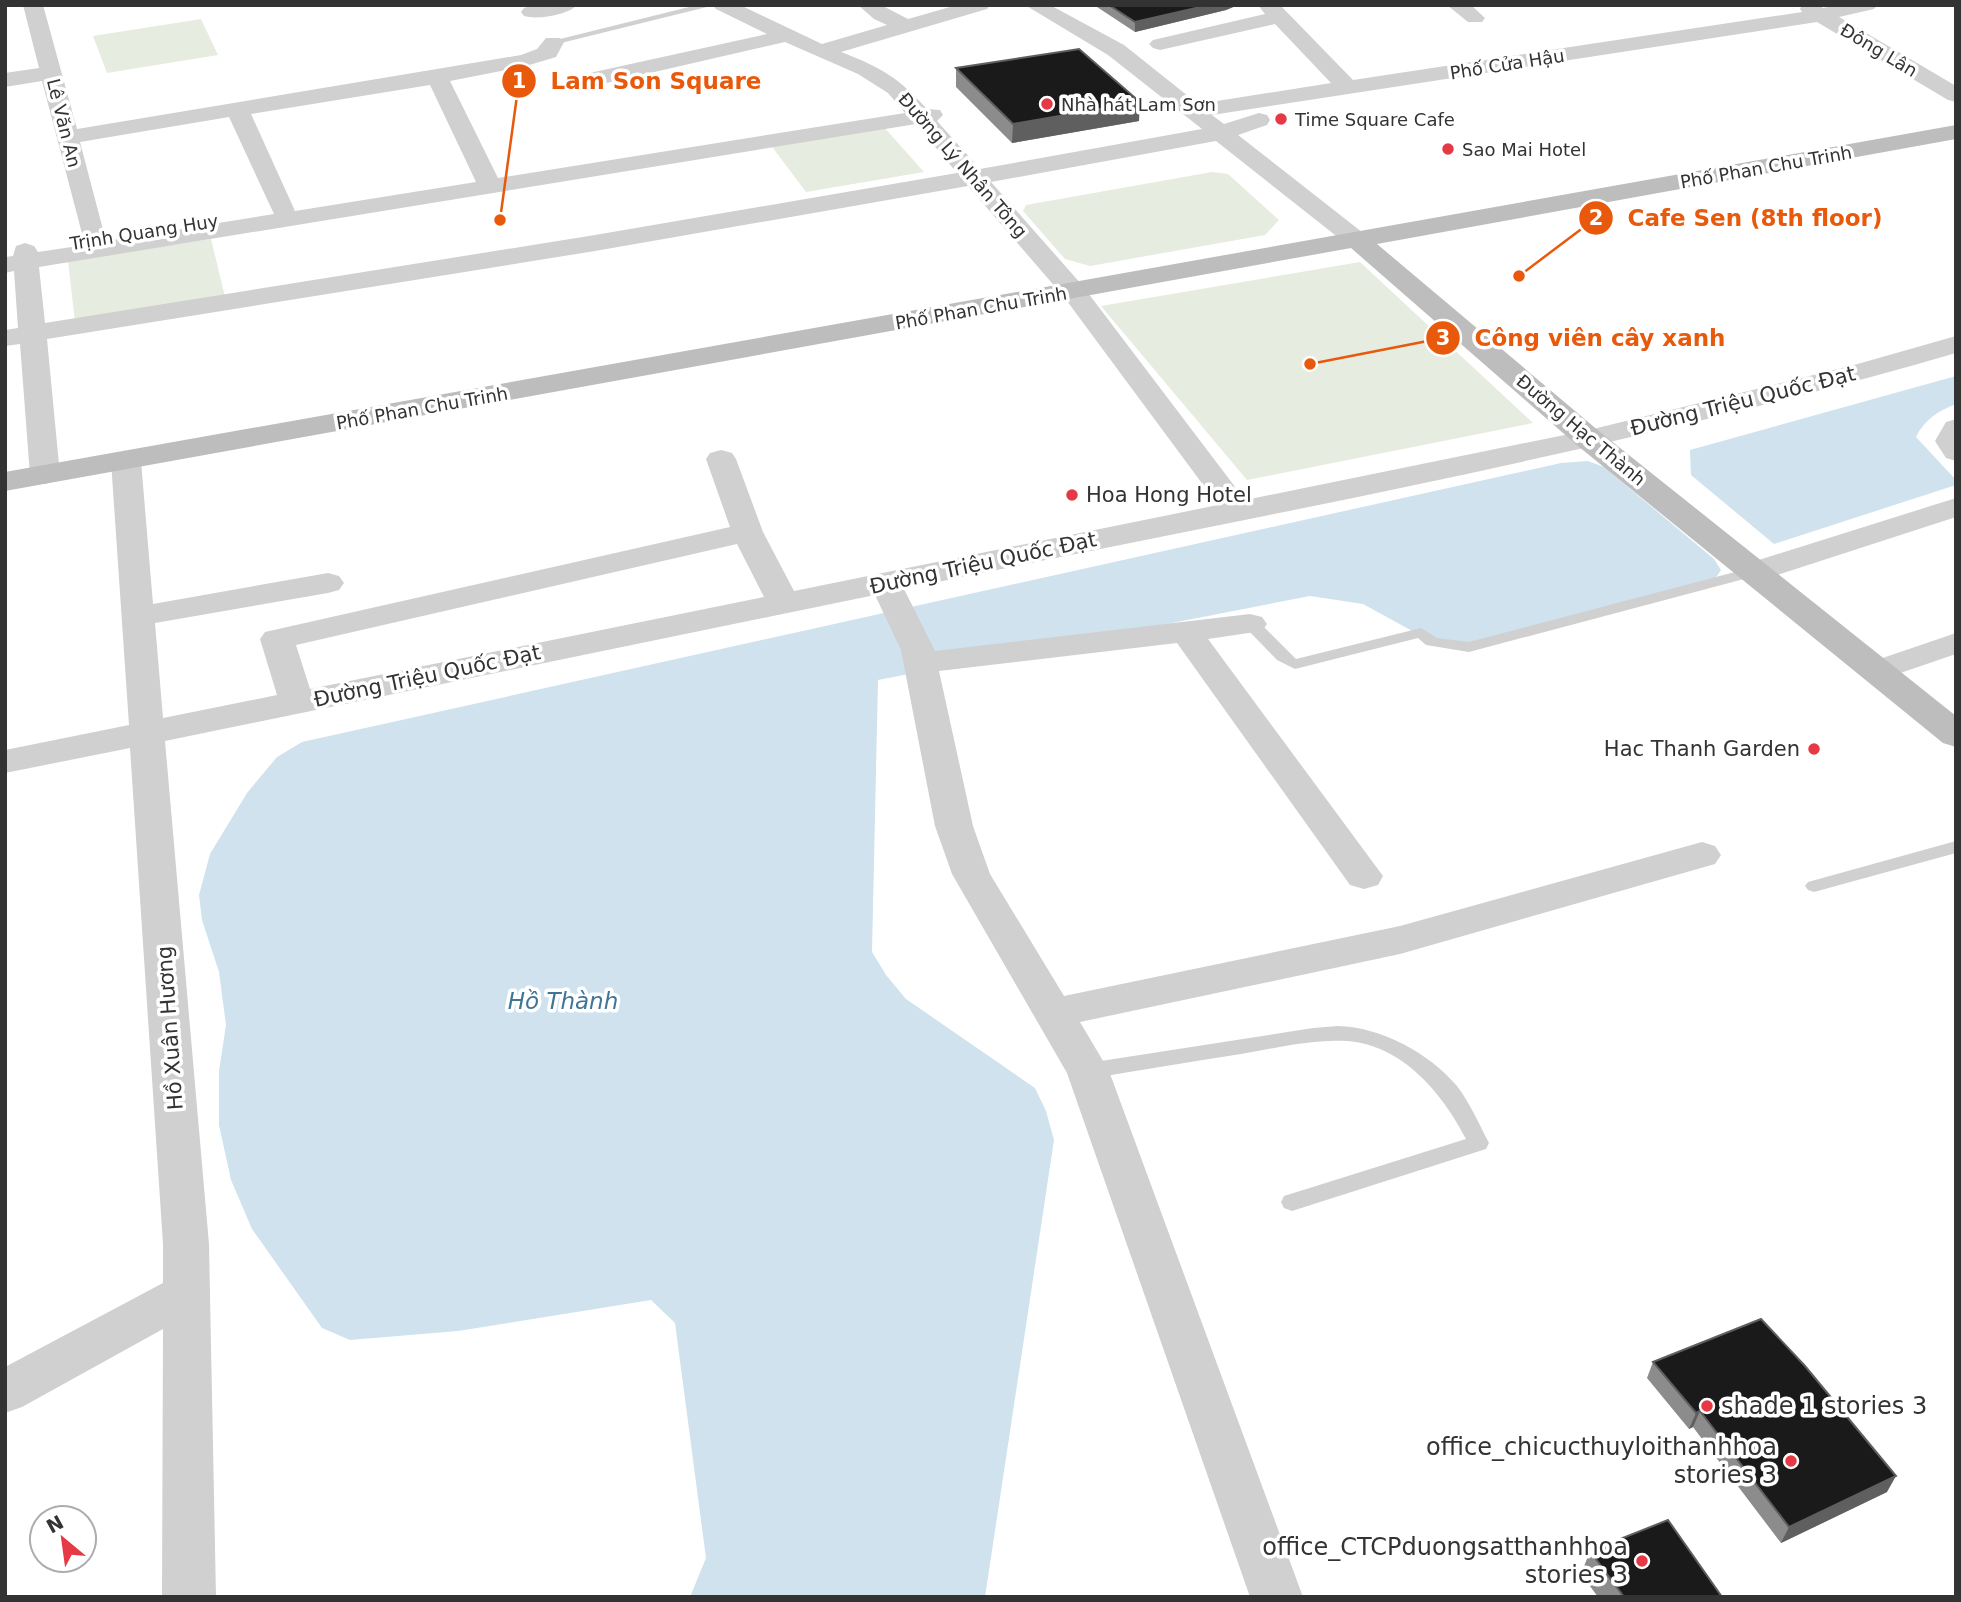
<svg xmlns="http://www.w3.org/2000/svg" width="1961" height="1602" font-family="'DejaVu Sans',sans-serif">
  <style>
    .green { fill: #e6ecdf }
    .water { fill: #cfe2ee }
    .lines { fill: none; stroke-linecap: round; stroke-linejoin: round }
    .lane { fill: #d0d0d0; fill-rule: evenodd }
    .street { fill: #d0d0d0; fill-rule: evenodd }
    .secondary { fill: #bdbdbd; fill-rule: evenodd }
    .wall { fill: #8c8c8c }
    .shaded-wall { fill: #5f5f5f }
    .building { fill: #1a1a1a; stroke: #5f5f5f; stroke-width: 2 }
    .poi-dot { fill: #e63946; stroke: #fff; stroke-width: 2.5 }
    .labels { text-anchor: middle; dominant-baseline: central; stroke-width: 7; stroke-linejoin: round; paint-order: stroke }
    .far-street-label { font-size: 18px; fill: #333; stroke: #fff }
    .far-poi-label { font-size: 18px; fill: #333; stroke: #fff; text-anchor: start }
    .street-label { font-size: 21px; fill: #333; stroke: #fff }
    .poi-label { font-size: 21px; fill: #333; stroke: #fff; text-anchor: start }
    .water-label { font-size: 23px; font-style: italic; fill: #3f7597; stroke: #fff }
    .near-poi-label { font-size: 24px; fill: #333; stroke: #fff; text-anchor: end }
    .leader { fill: none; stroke: #e8590c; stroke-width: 2.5 }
    .callout-dot { fill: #e8590c; stroke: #fff; stroke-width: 2.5 }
    .mark-label { font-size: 21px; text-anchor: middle; font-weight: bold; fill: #fff }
    .callout-label { font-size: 23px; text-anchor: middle; font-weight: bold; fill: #e8590c; stroke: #fff; stroke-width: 7; stroke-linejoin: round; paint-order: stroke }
  </style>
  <rect width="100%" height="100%" fill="#fff"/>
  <!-- green -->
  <path class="green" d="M201,19L218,55L107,73L93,36Z
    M883,126L924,172L806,192L770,144Z
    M1212,172L1228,174L1279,220L1265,235L1090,266L1065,259L1023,211L1026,205Z
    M211,239L225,297L75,322L68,261Z
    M1360,262L1533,423L1247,480L1101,306Z"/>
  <!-- water -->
  <path class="water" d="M1956,376V404C1938,411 1924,420 1916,437L1956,480V485L1774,544L1691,475L1690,450Z
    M1588,461L1604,467L1714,559L1721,570L1713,582L1472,643L1436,644L1363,604L1310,596L878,680L872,952L886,975L906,999L1035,1088L1046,1111L1054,1140L985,1597H690L706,1558L675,1323L651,1300L458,1331L350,1340L322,1328L252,1229L231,1180L219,1125V1071L226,1025L219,972L202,920L199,895L210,854L247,793L277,757L302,742L1561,463Z"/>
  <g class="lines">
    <!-- lane -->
    <path class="lane" d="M697,5H715L553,45L548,42Z
      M1754,567L1759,569L1762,572L1759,575L1469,652L1426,645L1418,638L1295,669L1277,660L1242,624L1250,619L1262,625L1296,659L1421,628L1437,638L1469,642Z
      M1956,841V853L1814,892L1808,890L1805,886L1808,882Z
      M1338,1026C1381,1027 1429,1053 1457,1086C1470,1103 1479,1124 1489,1143L1486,1149L1292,1211L1284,1208L1281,1202L1284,1196L1466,1139C1443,1094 1403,1045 1347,1041C1312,1039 1276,1048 1241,1054C1190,1062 1139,1070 1088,1079L1081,1076L1078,1071L1081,1066L1088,1063L1313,1028Z"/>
    <!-- street -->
    <path class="street" d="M23,5H43L77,129L521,55L537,49L546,38H560L564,42L556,57L526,66L450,81L498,178L905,113L888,93L858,74L785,42L585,88L577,86L574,81L577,76L585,74L767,34L716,9L713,5H740L822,44L887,25L874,19L858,5H881L908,19L957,5H990L987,9L841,52C880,67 898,77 927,109L940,110L943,115L937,121L980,169L1202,129L1108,55L1025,5H1050L1124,45L1198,104L1331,83L1275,24L1160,50L1153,48L1149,44L1153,40L1265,14L1258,5H1280L1353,80L1802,12L1800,9L1802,5H1818L1823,8L1838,5H1877L1874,9L1839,17L1956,86V102L1948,100L1817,22L1212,115L1224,124L1259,113L1267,115L1270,120L1267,125L1238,135L1367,236L1371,241L1367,246L1358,249L1349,246L1216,141L991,182L1082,285L1245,500L1589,430L1854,365L1956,336V353C1611,453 1256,516 904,589L935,651L1250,614L1262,617L1267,624L1262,631L1208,639L1383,876L1378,885L1364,889L1350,885L1177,643L939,671L973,826L990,874L1064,996L1400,926L1702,842L1715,846L1721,855L1715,864L1400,954L1080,1022L1109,1071L1303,1597H1250L1067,1073L952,874L935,826L901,650L875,595L165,741L209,1244L216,1597H162L163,1329L22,1407L5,1413V1367L163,1283V1244L130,748L5,773V750L129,725L111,461L115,455L126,452L137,455L141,461L153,604L328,573L339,576L344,583L339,590L328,593L155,623L163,718L277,695L260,639L265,632L730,527L706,459L710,453L721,450L732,453L736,459L763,532L794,591L1218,505L1064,297L968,186L595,251L47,339L60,475L56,481L45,484L34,481L30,475L20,344L5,346V330L18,328L14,271L5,273V257L13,256L16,246L25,243L34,246L38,252L85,245L42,81L5,87V73L39,68ZM430,85L476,182L295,211L251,114ZM229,117L274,214L106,241L80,142ZM916,124L957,173L595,235L45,323L39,267ZM737,544L764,597L310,689L296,645Z
      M534,5H577C568,15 537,20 524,16L521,12L524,8Z
      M1447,5H1471L1485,18L1482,22H1468Z
      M1956,419V461L1946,458L1935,441L1946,422Z
      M1956,498V517L1765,579L1754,582L1743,579L1738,572L1743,565Z
      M1956,633V654L1877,681L1865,678L1860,671L1865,664Z"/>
    <!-- secondary -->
    <path class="secondary" d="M1956,125V139L1377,244L1600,432L1956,716V747L1943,743L1578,446L1351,248L5,491V472Z"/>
  </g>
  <!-- wall -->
  <path class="wall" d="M1094,5H1238L1226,10L1135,32Z
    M956,68L1139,121L1012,143L956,87Z
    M1653,1362L1887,1492L1781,1543L1693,1427L1689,1429L1647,1378Z
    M1590,1551L1722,1597H1598L1581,1574Z"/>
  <!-- shaded-wall -->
  <path class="shaded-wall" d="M1209,5H1238L1226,10L1135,32V22Z
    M1140,102L1139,121L1012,143L1013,124Z
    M1700,1411L1693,1427L1689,1429L1696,1413Z
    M1896,1476L1887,1492L1781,1543L1789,1527Z"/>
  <!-- building -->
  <path class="building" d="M1109,5H1209L1135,22Z
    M1079,49L1140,102L1013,124L956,68Z
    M1761,1319L1805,1366L1896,1476L1789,1527L1700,1411L1696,1413L1653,1362Z
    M1668,1520L1722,1597H1624L1590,1551Z"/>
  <!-- markers -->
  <g class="poi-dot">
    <circle cx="1047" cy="104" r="7"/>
    <circle cx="1281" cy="119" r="7"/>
    <circle cx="1448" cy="149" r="7"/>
    <circle cx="1072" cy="495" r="7"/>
    <circle cx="1814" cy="749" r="7"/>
    <circle cx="1707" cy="1406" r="7"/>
    <circle cx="1791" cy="1461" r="7"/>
    <circle cx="1642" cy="1561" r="7"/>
  </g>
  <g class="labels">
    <!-- far-street labels -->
    <g class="far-street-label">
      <text transform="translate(1879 50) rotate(31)">Đông Lân</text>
      <text transform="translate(1507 64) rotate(-9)">Phố Cửa Hậu</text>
      <text transform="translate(64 123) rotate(76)">Lê Văn An</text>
      <text transform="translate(963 165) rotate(49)">Đường Lý Nhân Tông</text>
      <text transform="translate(1766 167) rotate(-10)">Phố Phan Chu Trinh</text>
      <text transform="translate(144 232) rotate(-9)">Trịnh Quang Huy</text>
      <text transform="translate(981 308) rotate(-10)">Phố Phan Chu Trinh</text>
      <text transform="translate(422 408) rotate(-10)">Phố Phan Chu Trinh</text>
      <text transform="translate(1581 430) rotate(40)">Đường Hạc Thành</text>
    </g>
    <!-- far-poi labels -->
    <g class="far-poi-label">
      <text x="1061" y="104">Nhà hát Lam Sơn</text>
      <text x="1295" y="119">Time Square Cafe</text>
      <text x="1462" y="149">Sao Mai Hotel</text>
    </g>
    <!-- street labels -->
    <g class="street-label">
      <text transform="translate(1743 401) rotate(-14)">Đường Triệu Quốc Đạt</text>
      <text transform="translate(983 563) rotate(-12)">Đường Triệu Quốc Đạt</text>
      <text transform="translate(427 676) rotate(-12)">Đường Triệu Quốc Đạt</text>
      <text transform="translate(170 1028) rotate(-94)">Hồ Xuân Hương</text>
    </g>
    <!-- poi labels -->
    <g class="poi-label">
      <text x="1086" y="495">Hoa Hong Hotel</text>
      <text x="1800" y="749" text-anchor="end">Hac Thanh Garden</text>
    </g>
    <!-- water labels -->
    <g class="water-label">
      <text x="563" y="1001">Hồ Thành</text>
    </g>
    <!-- near-poi labels -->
    <g class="near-poi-label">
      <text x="1721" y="1406" text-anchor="start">shade 1 stories 3</text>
      <text x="1777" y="1447">office_chicucthuyloithanhhoa<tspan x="1777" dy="28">stories 3</tspan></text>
      <text x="1628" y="1547">office_CTCPduongsatthanhhoa<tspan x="1628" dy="28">stories 3</tspan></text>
    </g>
  </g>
  <!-- callouts -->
  <path class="leader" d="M500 220L519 81M1519 276L1596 218M1310 364L1443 338"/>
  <g class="callout-dot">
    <circle cx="500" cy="220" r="7"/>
    <circle cx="1519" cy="276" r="7"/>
    <circle cx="1310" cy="364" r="7"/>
    <circle cx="519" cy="81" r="18"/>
    <circle cx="1596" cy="218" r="18"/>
    <circle cx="1443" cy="338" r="18"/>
  </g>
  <g class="mark-label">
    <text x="519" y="88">1</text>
    <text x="1596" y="225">2</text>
    <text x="1443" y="345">3</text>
  </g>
  <g class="callout-label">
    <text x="656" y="89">Lam Son Square</text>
    <text x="1755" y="226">Cafe Sen (8th floor)</text>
    <text x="1600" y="346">Công viên cây xanh</text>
  </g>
  <!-- border -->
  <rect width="1961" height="1602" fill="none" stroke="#333333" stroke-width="14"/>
  <!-- north arrow -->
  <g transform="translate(63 1539) rotate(331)"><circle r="33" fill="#ffffff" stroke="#adadad" stroke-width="2"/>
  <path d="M0-5L12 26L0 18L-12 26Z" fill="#e63946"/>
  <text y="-10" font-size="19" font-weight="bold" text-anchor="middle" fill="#333333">N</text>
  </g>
</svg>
